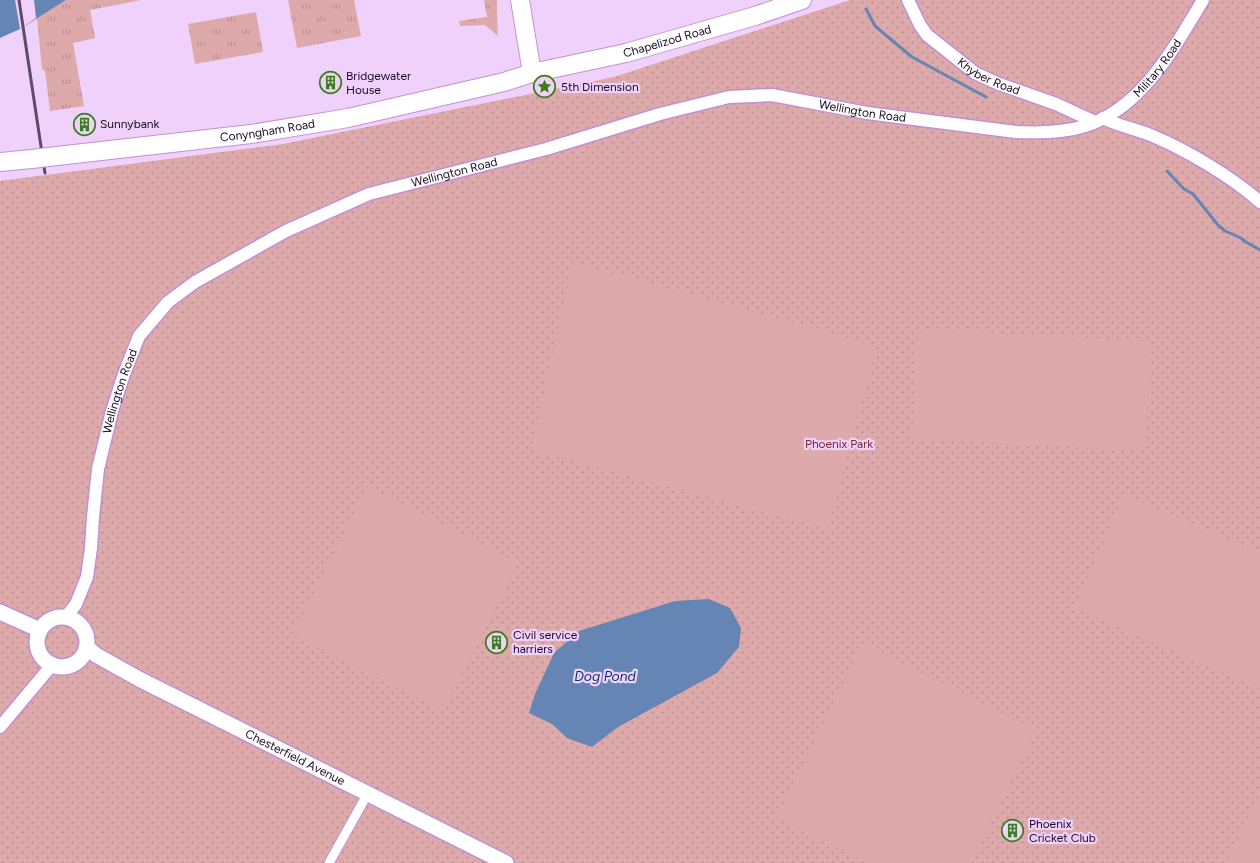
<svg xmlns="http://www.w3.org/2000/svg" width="1260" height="863" font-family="Figtree,sans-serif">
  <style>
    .grass { fill: url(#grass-tufts) }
    .park { fill: url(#park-dots) }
    .pitch { fill: #dda9aa }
    .water { fill: #6585b5 }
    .pier { fill: #f0d1fb }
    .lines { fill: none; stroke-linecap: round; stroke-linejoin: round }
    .stream { stroke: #6585b5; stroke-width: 3 }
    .pedestrian-casing { stroke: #c290d3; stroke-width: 11 }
    .minor-casing { stroke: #c290d3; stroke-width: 15 }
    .tertiary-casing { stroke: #c290d3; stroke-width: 18 }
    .secondary-casing { stroke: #c290d3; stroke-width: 20 }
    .pedestrian { stroke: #fff; stroke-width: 9 }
    .minor { stroke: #fff; stroke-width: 12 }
    .tertiary { stroke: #fff; stroke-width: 15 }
    .secondary { stroke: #fff; stroke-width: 18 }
    .rail { stroke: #614a69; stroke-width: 3 }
    .secondary-bridge-casing { stroke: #c290d3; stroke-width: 20; stroke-linecap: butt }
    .secondary-bridge { stroke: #fff; stroke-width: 18 }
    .labels { text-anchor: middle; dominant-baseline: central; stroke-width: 4.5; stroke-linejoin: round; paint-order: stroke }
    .street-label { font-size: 12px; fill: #1b0821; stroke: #f0d1fb }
    .poi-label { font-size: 12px; fill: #1b0821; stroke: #f0d1fb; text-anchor: start }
    .park-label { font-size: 12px; fill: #7b2a32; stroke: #f0d1fb }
    .water-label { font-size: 14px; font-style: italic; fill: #07336e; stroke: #f0d1fb }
  </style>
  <defs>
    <pattern id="grass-tufts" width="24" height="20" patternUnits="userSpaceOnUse" patternTransform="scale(1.25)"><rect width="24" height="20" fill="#dda9aa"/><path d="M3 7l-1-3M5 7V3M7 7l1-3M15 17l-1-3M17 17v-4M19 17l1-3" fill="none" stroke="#bd9092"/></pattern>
    <pattern id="park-dots" width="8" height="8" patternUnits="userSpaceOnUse" patternTransform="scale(1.25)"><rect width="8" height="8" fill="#dda9aa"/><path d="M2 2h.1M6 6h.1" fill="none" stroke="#bd9092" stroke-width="1.8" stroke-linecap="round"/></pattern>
  </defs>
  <rect width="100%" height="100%" fill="#f0d1fb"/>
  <!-- grass -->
  <path class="grass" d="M66,0H141L90,10L95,38L73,43L84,106L50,111L45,71L42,69L37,18Z
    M288,0H354L361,36L297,48Z
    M484,0H497V16L498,36L485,25L460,26L459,21L487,17Z
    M256,12L263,52L195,64L188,24Z"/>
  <!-- park -->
  <path class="park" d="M850,0H1260V863H0V181L283,144L614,77Z"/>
  <!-- pitch -->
  <path class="pitch" d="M573,262L877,346L827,529L531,450Z
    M918,329L1151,341L1145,451L912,439Z
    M368,486L518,563L443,711L292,635Z
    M1124,494L1260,553V689L1074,608Z
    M863,643L1037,730L971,863H868L776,818Z
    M1260,793V863H1225Z"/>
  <!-- water -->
  <path class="water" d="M0,0H66L20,29L0,38Z
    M709,599L730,608L741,628L739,647L717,673L618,727L592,747L567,738L552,724L529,713L535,694L554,653L579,631L675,601Z"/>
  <!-- pier -->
  <path class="pier" d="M15,0H34L36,18L20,29Z"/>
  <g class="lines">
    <!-- stream -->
    <path class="stream" d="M866,9L875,26L912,57L986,97
      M1167,171L1184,189L1193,194L1218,225L1225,231L1241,238L1246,242L1260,250"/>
    <defs>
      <path id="pedestrian" d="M329,863L368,793"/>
      <g id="minor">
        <path id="s1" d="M908,0L920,25L927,35L975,73L999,84L1056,104L1095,122"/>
        <path d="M1103,118C1118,126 1136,129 1153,136C1188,151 1232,177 1260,202"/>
        <path id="s2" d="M66,617L76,604L87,577L91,548L93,517L98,469L112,411L124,374L139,336L168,302L195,282L286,231L369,194L546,149L660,114L729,97L772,95L867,113L1016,132C1039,133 1063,133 1085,126C1142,108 1174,48 1203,0"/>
        <path d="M0,727L52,665"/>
      </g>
      <g id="tertiary">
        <path d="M0,612L40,630"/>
        <circle cx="62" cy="642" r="25"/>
        <path id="s3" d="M87,647L96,655L139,679L506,863"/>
      </g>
      <g id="secondary">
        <path d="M520,0L532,73"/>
        <path id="s4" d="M57,156L251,134L348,118L504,82L532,73L626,53L755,16L802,0"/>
        <path d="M0,162L32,159"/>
      </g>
    </defs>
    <!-- pedestrian casing -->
    <use href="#pedestrian" class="pedestrian-casing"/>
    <!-- minor casing -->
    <use href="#minor" class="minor-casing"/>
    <!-- tertiary casing -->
    <use href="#tertiary" class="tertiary-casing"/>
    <!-- secondary casing -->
    <use href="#secondary" class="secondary-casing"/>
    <!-- pedestrian -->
    <use href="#pedestrian" class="pedestrian"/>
    <!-- minor -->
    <use href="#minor" class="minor"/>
    <!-- tertiary -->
    <use href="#tertiary" class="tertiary"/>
    <!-- secondary -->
    <use href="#secondary" class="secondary"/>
    <!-- rail -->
    <path class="rail" d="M19,0L45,173"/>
    <defs>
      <path id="secondary-bridge" d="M32,159L57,156"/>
    </defs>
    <!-- secondary-bridge casing -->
    <use href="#secondary-bridge" class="secondary-bridge-casing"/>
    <!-- secondary-bridge -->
    <use href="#secondary-bridge" class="secondary-bridge"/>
  </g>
  <!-- icons -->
  <defs>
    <symbol id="building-ring" viewBox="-11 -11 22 22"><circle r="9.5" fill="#f0d1fb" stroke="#3d7e1f" stroke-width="1.5"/><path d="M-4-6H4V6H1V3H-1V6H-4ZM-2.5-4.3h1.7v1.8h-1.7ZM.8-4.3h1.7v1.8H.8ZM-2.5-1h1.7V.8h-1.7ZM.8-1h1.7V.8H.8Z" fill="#3d7e1f"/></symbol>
    <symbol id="sight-ring" viewBox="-11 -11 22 22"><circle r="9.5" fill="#f0d1fb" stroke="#3d7e1f" stroke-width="1.5"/><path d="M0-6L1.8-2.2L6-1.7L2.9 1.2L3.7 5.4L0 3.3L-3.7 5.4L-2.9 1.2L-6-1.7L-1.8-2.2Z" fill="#3d7e1f"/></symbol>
  </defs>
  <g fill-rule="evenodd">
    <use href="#building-ring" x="318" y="70" width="25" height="25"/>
    <use href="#sight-ring" x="532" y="74" width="25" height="25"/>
    <use href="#building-ring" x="72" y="112" width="25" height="25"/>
    <use href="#building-ring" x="484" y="630" width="25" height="25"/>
    <use href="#building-ring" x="1000" y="818" width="25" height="25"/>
  </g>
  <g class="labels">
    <!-- street labels -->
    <g class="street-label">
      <text stroke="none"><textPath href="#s4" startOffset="622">Chapelizod Road</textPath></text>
      <text stroke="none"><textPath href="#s2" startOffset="1394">Military Road</textPath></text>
      <text stroke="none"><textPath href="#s1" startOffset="115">Khyber Road</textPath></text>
      <text stroke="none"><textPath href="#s2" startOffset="1075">Wellington Road</textPath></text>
      <text stroke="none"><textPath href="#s4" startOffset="212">Conyngham Road</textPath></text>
      <text stroke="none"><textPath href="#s2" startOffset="655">Wellington Road</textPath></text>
      <text stroke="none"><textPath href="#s2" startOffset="235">Wellington Road</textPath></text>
      <text stroke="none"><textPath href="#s3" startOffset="236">Chesterfield Avenue</textPath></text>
    </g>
    <!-- poi labels -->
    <g class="poi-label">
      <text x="346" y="76">Bridgewater<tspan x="346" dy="14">House</tspan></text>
      <text x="561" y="87">5th Dimension</text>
      <text x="100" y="124">Sunnybank</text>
      <text x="513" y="635">Civil service<tspan x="513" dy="14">harriers</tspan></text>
      <text x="1029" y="824">Phoenix<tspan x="1029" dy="14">Cricket Club</tspan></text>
    </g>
    <!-- park labels -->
    <g class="park-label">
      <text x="839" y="444">Phoenix Park</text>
    </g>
    <!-- water labels -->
    <g class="water-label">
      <text x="605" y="676">Dog Pond</text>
    </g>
  </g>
</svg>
